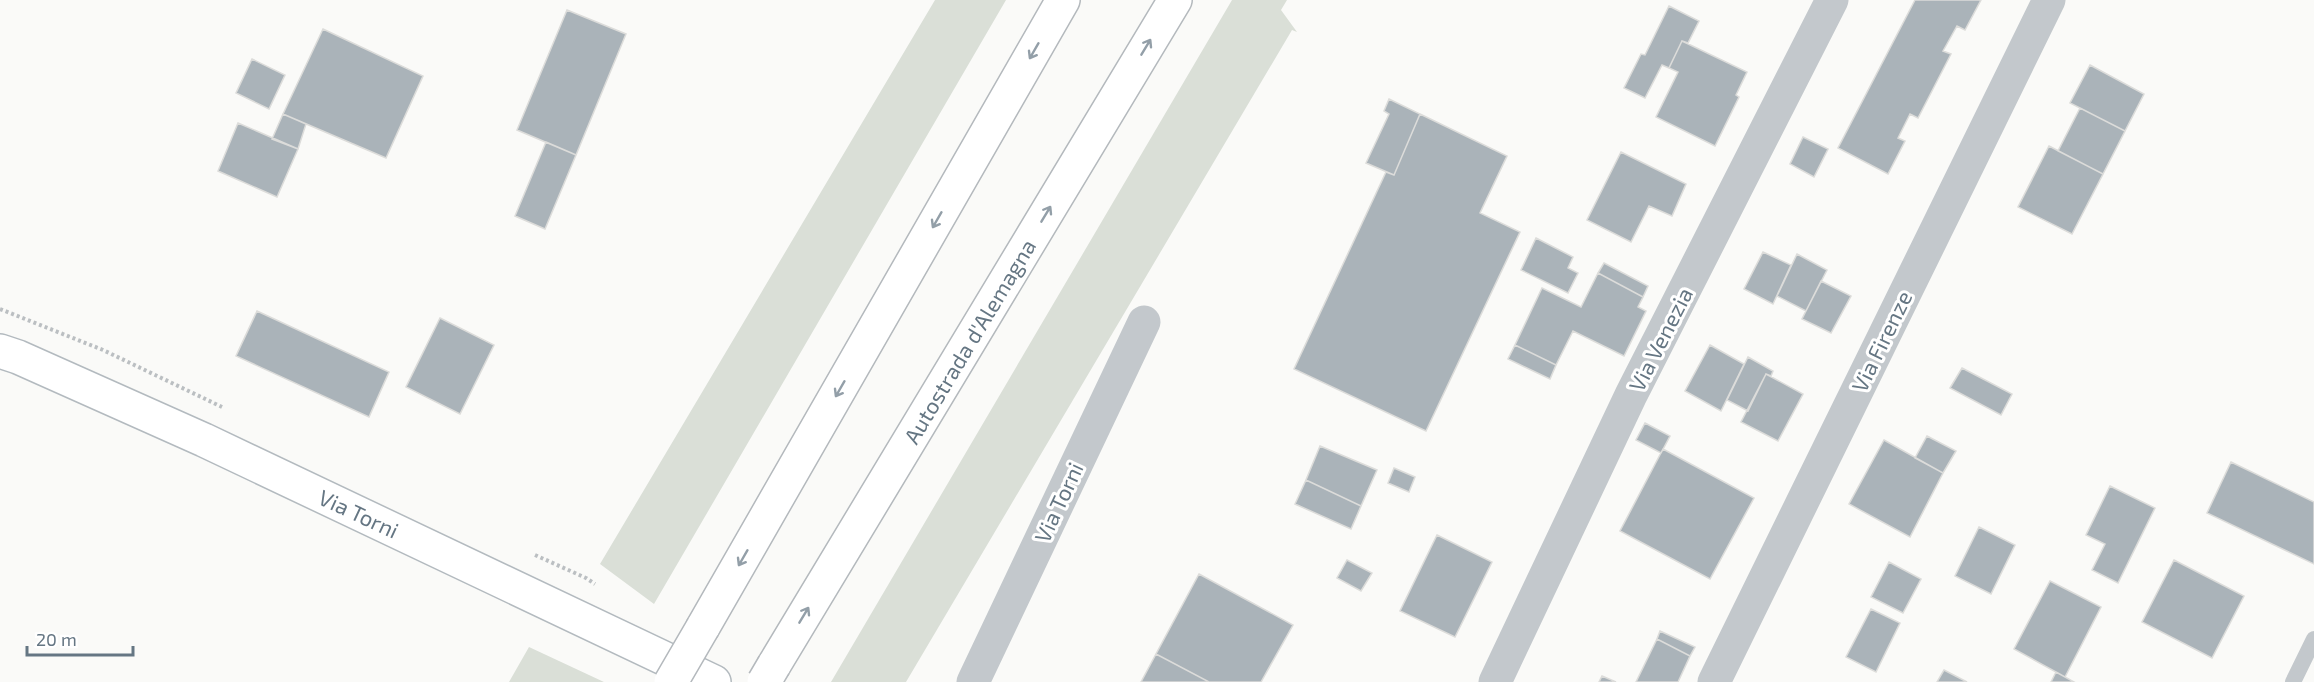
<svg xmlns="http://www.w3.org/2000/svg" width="2314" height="682" font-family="'Exo 2',sans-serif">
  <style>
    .green { fill: #dadfd7 }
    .building { fill: #aab3b9; stroke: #dcdcda; stroke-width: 1.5 }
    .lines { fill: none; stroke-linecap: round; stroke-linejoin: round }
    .secondary-casing { stroke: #b3babf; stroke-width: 36 }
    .motorway-casing { stroke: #b4b9bd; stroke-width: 36 }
    .path { stroke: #bbbfc2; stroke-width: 4; stroke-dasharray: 3 3; stroke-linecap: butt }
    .service { stroke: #c3c8cc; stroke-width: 16 }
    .minor { stroke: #c3c8cc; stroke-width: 33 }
    .secondary { stroke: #fff; stroke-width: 33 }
    .motorway { stroke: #fff; stroke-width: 33 }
    .motorway-bridge-casing { stroke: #b4b9bd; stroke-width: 36; stroke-linecap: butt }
    .motorway-bridge { stroke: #fff; stroke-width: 33 }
    .oneway { stroke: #939fa8 }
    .labels { text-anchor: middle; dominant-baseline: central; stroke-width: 6; stroke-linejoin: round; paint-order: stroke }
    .street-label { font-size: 22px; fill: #657683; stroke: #fff }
  </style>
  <rect width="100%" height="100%" fill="#fafaf8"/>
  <!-- green -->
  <path class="green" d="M935,0H1006L654,604L600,564Z
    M1232,0H1287L1281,10L1297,32L1292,30L906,682H831Z
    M529,647L604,682H509Z"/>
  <!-- building -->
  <path class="building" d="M1915,0H1981L1965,30L1957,26L1943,51L1951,54L1918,118L1910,114L1898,138L1905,141L1888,174L1838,148Z
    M1669,6L1699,21L1688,43L1682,41L1669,68L1662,65L1645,98L1624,88L1641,54L1645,55Z
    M567,10L626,34L576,155L517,130Z
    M323,29L423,76L386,158L283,114Z
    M1682,41L1747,72L1736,95L1739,97L1715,146L1656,117L1678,72L1669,68Z
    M252,59L285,75L269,109L236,93Z
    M2090,65L2144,94L2125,131L2070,103Z
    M1389,99L1420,114L1394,175L1366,163L1389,114L1384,111Z
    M2080,108L2125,131L2103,174L2058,151Z
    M283,114L306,124L298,149L272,139Z
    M1420,114L1507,156L1480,213L1520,232L1426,431L1294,369L1386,172L1394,175Z
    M238,123L298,149L277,197L218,171Z
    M1803,137L1828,149L1814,177L1790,164Z
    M546,142L576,155L545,229L515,216Z
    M2049,146L2103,174L2072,234L2018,207Z
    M1621,152L1686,184L1672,216L1649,206L1631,242L1587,220Z
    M1536,238L1573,257L1568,268L1578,273L1568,293L1521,270Z
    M1763,252L1791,265L1773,304L1744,289Z
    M1797,254L1827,270L1806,311L1777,296Z
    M1604,263L1648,286L1643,297L1598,273Z
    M1598,273L1643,297L1638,307L1646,311L1624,356L1573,331L1556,365L1515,345L1542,288L1581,307Z
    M1821,281L1851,296L1831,333L1802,319Z
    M257,311L389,372L369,417L236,356Z
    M440,318L494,345L460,414L406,387Z
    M1515,345L1556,365L1550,379L1508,359Z
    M1710,345L1744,364L1721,411L1685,391Z
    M1748,357L1773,371L1771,376L1766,374L1748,411L1727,400Z
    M1962,368L2012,394L2001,415L1950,388Z
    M1766,374L1803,394L1778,441L1741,422Z
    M1645,423L1670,436L1661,453L1636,440Z
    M1927,436L1956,451L1943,473L1915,458Z
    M1884,440L1943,473L1910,537L1849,504Z
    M1320,446L1377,470L1361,506L1306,480Z
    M1663,449L1754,498L1710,579L1620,531Z
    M2231,462L2314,502V564L2207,513Z
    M1394,468L1415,477L1409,492L1388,483Z
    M1306,480L1361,506L1351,529L1295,504Z
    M2110,486L2155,508L2118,583L2092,570L2105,544L2086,535Z
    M1979,527L2015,545L1991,594L1955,576Z
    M1437,535L1492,562L1455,637L1400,611Z
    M1347,560L1372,573L1361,591L1337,578Z
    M2174,560L2244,596L2212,658L2142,622Z
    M1889,562L1921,579L1903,613L1871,597Z
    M1199,574L1293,625L1261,682H1209L1156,654Z
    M2050,581L2101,607L2065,677L2014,649Z
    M1871,609L1900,623L1876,672L1846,657Z
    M1660,631L1695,647L1690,656L1657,639Z
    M1657,639L1690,656L1678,682H1636Z
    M1156,654L1209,682H1141Z
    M1944,670L1967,682H1937Z
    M2056,672L2074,682H2051Z
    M1602,676L1616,682H1599Z"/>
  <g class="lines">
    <defs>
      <path id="secondary" d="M0,351L18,357L204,440L714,682"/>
      <path id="motorway" d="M703,627L1063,0
        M774,665L1175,0"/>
    </defs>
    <!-- secondary casing -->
    <use href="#secondary" class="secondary-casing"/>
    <!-- motorway casing -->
    <use href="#motorway" class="motorway-casing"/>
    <!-- path -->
    <path class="path" d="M0,309L103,350L222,407
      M535,555L586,578L595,584"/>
    <!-- service -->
    <path class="service" d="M2293,682L2314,639"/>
    <!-- minor -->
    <path class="minor" d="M973,682L1144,322
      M1495,682L1631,395L1832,0
      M1714,682L2049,0"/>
    <!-- secondary -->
    <use href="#secondary" class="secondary"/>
    <!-- motorway -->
    <use href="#motorway" class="motorway"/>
    <defs>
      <path id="motorway-bridge" d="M671,682L703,627
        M764,682L774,665"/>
    </defs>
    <!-- motorway-bridge casing -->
    <use href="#motorway-bridge" class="motorway-bridge-casing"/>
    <!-- motorway-bridge -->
    <use href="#motorway-bridge" class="motorway-bridge"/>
  </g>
  <!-- one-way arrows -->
  <defs><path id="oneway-shaft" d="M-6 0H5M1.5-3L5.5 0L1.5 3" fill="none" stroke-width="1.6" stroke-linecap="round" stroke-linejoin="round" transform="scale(1.5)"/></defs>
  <g class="oneway">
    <use href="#oneway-shaft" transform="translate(1146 47) rotate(-59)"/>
    <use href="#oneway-shaft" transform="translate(1034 51) rotate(120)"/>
    <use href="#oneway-shaft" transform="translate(1046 214) rotate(-59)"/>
    <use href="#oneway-shaft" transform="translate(937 220) rotate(120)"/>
    <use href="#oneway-shaft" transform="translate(840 389) rotate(120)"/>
    <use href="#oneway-shaft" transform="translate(743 558) rotate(120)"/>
    <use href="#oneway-shaft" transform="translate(804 615) rotate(-59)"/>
  </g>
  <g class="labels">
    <!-- street labels -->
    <g class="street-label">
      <text transform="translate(1660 339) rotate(-63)">Via Venezia</text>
      <text transform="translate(969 341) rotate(-59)">Autostrada d'Alemagna</text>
      <text transform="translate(1881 341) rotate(-64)">Via Firenze</text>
      <text transform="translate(1058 502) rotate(-65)">Via Torni</text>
      <text transform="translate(359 513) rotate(25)">Via Torni</text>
    </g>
  </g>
  <!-- scale -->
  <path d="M27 646v9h106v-9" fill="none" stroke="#657683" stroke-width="3"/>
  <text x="36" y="646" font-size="18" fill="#657683" stroke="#ffffff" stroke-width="4.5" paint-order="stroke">20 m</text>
</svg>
